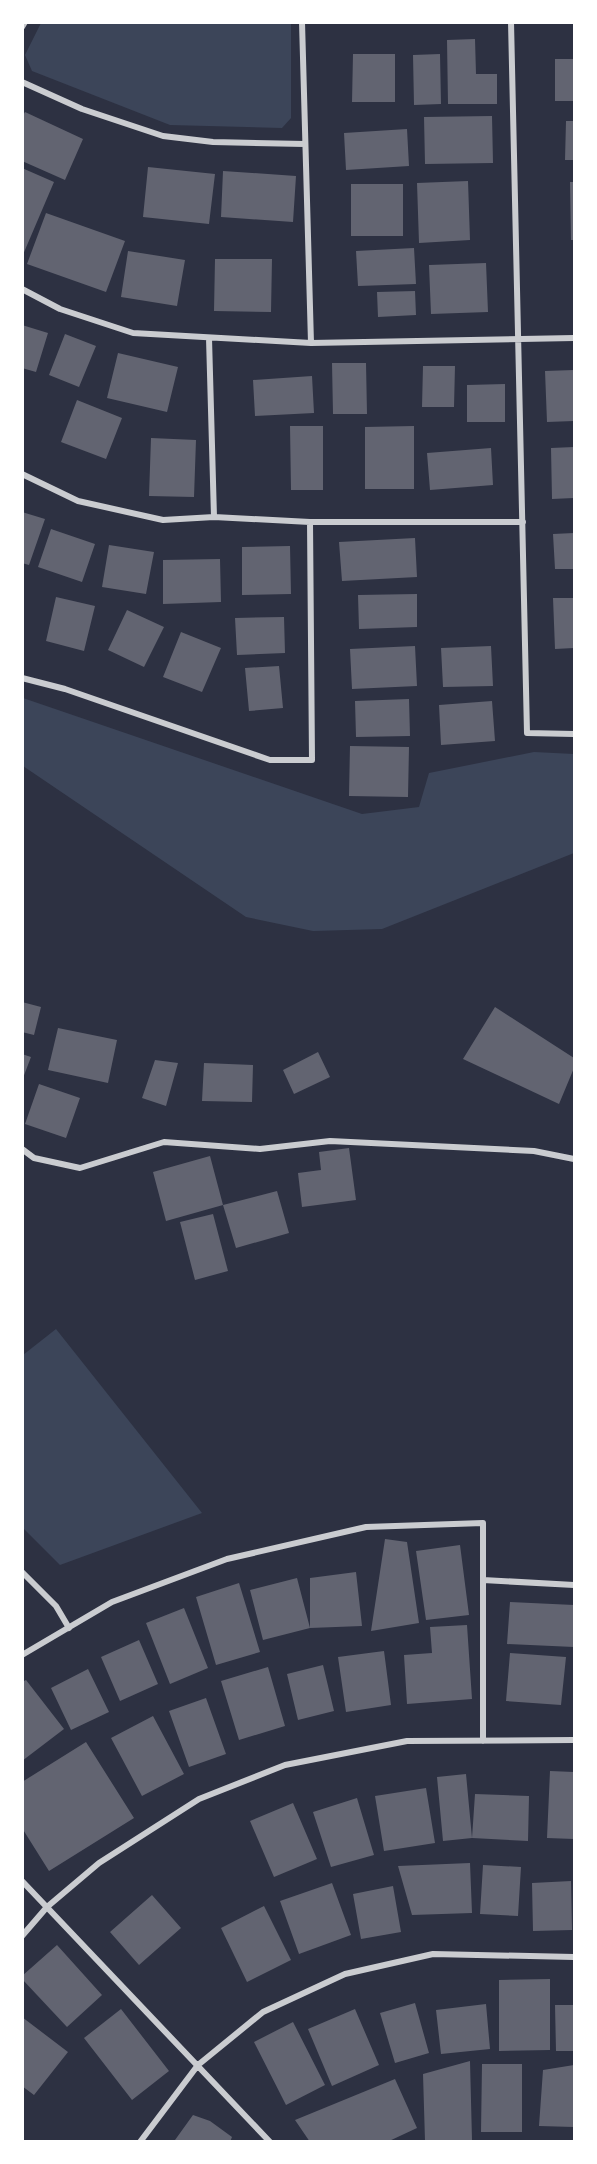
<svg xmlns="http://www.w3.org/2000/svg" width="597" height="2164" font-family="'Open Sans',sans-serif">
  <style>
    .green { fill: #3c4559 }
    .building { fill: #626471 }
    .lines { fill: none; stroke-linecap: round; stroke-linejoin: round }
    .minor { stroke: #caccd0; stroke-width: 6 }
  </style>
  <rect width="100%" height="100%" fill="#2d3142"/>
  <!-- green -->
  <path class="green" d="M41,23H291V118L282,128L170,125L32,71L25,55Z
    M23,698L362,814L419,807L429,773L534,752L574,754V853L382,929L313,931L246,917L23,766Z
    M56,1329L202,1513L60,1565L22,1527L23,1355Z"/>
  <!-- building -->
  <path class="building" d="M475,39L476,74H497V104H448L447,40Z
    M353,54H395V102H352Z
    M440,54L441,104L414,105L413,55Z
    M555,59H574V101H555Z
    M25,112L83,139L65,180L22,161V117Z
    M492,116L493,163L425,164L424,117Z
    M566,121H574V160H565Z
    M407,129L409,166L346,170L344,133Z
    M148,167L215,174L209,224L143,217Z
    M22,168L54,182L22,257Z
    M223,171L296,176L293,222L221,217Z
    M468,181L470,240L419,243L417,183Z
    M570,182H574V240H571Z
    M351,184H403V236H351Z
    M46,213L125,241L106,292L27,264Z
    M414,248L416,284L358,286L356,251Z
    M128,251L185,260L177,306L121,297Z
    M215,259H272L271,312L214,311Z
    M486,263L488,312L431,314L429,265Z
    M415,291L416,315L378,317L377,292Z
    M22,325L48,333L36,372L22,368Z
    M65,334L96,346L79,387L49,375Z
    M118,353L178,367L167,412L107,398Z
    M332,363H366L367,414H333Z
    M423,366H455L454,407H422Z
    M574,370V421L547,422L545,371Z
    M312,376L314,413L255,416L253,380Z
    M505,384V422H467V385Z
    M77,400L122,418L106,459L61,442Z
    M290,426H323V490H291Z
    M414,426V489H365V427Z
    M151,438L196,440L194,497L149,496Z
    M574,447V498L552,499L551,448Z
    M491,448L493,485L430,490L427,453Z
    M22,512L45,519L29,565L22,563Z
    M51,529L95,544L82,582L38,567Z
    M574,533V569H555L553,534Z
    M415,538L417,577L342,581L339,542Z
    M109,545L154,552L146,594L102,587Z
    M290,546L291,594L242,595V547Z
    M220,559L221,602L163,604V560Z
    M417,594V627L359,629L358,595Z
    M56,597L95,606L84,651L46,641Z
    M553,598H574V648L555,649Z
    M127,610L164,627L144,667L108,650Z
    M284,617L285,653L237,655L235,618Z
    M181,632L221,648L202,692L163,677Z
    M415,646L417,686L352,689L350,649Z
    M491,646L493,686L443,687L441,648Z
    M279,666L283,708L249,711L245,668Z
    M409,699L410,736L356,737L355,701Z
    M492,701L495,741L441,745L439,705Z
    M350,746L409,747L408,797L349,796Z
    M22,1002L41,1007L34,1035L22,1032Z
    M495,1007L574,1058V1068L559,1104L463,1059Z
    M58,1028L117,1040L108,1083L48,1070Z
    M318,1052L330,1077L294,1094L283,1070Z
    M22,1054L31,1057L23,1078H22Z
    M155,1060L178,1063L166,1106L142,1098Z
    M204,1063L253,1065L252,1102L202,1101Z
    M39,1084L80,1098L66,1138L25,1124Z
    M349,1148L356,1200L302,1207L298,1173L321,1170L319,1152Z
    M210,1156L223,1205L166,1221L153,1172Z
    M277,1191L289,1233L236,1248L223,1205Z
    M213,1214L228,1271L195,1280L180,1222Z
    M385,1539L407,1542L419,1623L371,1631Z
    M460,1545L469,1615L426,1620L416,1551Z
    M356,1572L362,1626L310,1628L263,1640L250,1590L297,1578L310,1628V1578Z
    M239,1583L260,1652L216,1665L196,1597Z
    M510,1602L574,1605V1647L507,1644Z
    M184,1608L208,1668L170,1684L146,1623Z
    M467,1625L472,1699L407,1704L404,1655L432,1653L430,1627Z
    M139,1640L158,1684L120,1701L101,1657Z
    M384,1651L391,1705L346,1712L338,1657Z
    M510,1653L566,1657L561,1705L506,1701Z
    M323,1665L334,1711L298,1720L287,1674Z
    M268,1667L285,1726L239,1740L221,1681Z
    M88,1669L109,1712L71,1730L51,1688Z
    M26,1680L64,1729L22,1761V1682Z
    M206,1698L226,1754L189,1767L169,1711Z
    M153,1716L184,1774L142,1796L111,1738Z
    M86,1742L134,1818L49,1871L22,1828V1782Z
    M550,1771L574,1772V1839L547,1838Z
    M466,1774L472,1838L443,1841L437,1777Z
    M426,1788L435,1843L384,1851L375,1796Z
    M475,1794L529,1796L528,1841L472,1838Z
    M357,1798L374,1855L331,1867L313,1812Z
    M293,1803L317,1859L274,1877L250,1821Z
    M470,1863L472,1913L412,1915L398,1866Z
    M483,1865L521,1867L518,1916L480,1914Z
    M571,1881L572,1930L533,1931L532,1883Z
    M332,1883L351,1935L299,1954L280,1901Z
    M393,1886L401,1932L361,1939L353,1894Z
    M152,1895L181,1928L139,1965L110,1932Z
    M264,1906L291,1960L247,1982L221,1928Z
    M57,1945L102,1995L67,2027L22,1979V1976Z
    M550,1979V2050L499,2051V1980Z
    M415,2003L429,2053L395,2063L380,2013Z
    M486,2004L490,2049L441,2054L436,2010Z
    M555,2005H574V2051H556Z
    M121,2009L169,2071L132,2100L84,2038Z
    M355,2009L379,2065L332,2086L308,2029Z
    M22,2017L68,2052L34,2095L22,2086Z
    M293,2022L325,2085L286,2105L254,2042Z
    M470,2061L472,2140L425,2141L423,2074Z
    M482,2064H522V2132H481Z
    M574,2065V2127L539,2126L543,2070Z
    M395,2079L417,2128L387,2142H310L295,2120Z
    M193,2115L210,2121L232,2137L230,2142H177L175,2140Z"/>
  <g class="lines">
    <!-- minor -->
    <path class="minor" d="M302,22L311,343
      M511,22L527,733L574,734
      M22,27L25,22
      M22,82L82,109L163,136L213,142L305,144
      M22,289L60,309L133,333L311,343L574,338
      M209,338L214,517
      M22,474L78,501L163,520L214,517L310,522H523
      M22,678L65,689L270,760H312L310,522
      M22,1149L34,1158L80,1168L164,1142L260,1149L330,1141L534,1151L574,1159
      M22,1572L56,1606L69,1628
      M483,1580L574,1585
      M22,1655L112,1602L227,1559L366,1527L483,1523V1741
      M22,1881L270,2142
      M22,1936L47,1907L99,1863L199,1799L285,1765L407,1741L574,1740
      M140,2142L198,2065L263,2012L345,1974L433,1954L574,1957"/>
  </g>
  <!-- border -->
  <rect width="597" height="2164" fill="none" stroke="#ffffff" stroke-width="48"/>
</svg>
